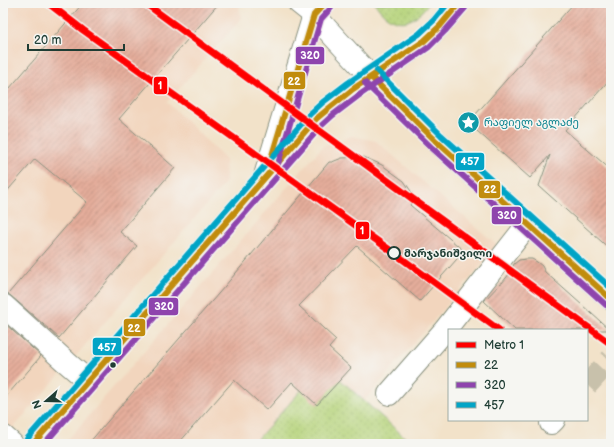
<svg xmlns="http://www.w3.org/2000/svg" width="614" height="447" font-family="'Balsamiq Sans','Noto Sans Georgian',sans-serif">
  <style>
    .built { fill: #f2d5bd }
    .grass { fill: url(#grass-dots); stroke: #6a8856 }
    .building { fill: url(#building-hatch) }
    .lines { fill: none; stroke-linecap: round; stroke-linejoin: round }
    .minor-tunnel { stroke: #c8c1ab; stroke-width: 22; stroke-dasharray: 22 11; stroke-linecap: butt }
    .minor-casing { stroke: #88907e; stroke-width: 24 }
    .major-casing { stroke: #88907e; stroke-width: 24 }
    .minor { stroke: #fff; stroke-width: 22 }
    .major { stroke: #fff; stroke-width: 22 }
    .bus-1-casing { stroke: #f6f6f2; stroke-width: 9 }
    .bus-2-casing { stroke: #f6f6f2; stroke-width: 9 }
    .bus-3-casing { stroke: #f6f6f2; stroke-width: 9 }
    .bus-1 { stroke: #c18c0d; stroke-width: 6 }
    .bus-2 { stroke: #8e44ad; stroke-width: 6 }
    .bus-3 { stroke: #02a4c6; stroke-width: 6 }
    .metro-1-casing { stroke: #f6f6f2; stroke-width: 10 }
    .metro-1 { stroke: #f00; stroke-width: 7 }
    .stop-dot { fill: #f6f6f2; stroke: #1f3d34; stroke-width: 2 }
    .bus-dot { fill: #1f3d34; stroke: #f6f6f2; stroke-width: 1.5 }
    .labels { text-anchor: middle; dominant-baseline: central; stroke-width: 3; stroke-linejoin: round; paint-order: stroke }
    .culture-label { font-size: 11px; fill: #0d838f; stroke: #f6f6f2; text-anchor: start }
    .stop-label { font-size: 11px; font-weight: bold; fill: #1f3d34; stroke: #f6f6f2; text-anchor: start }
    .line-badge { stroke: #f6f6f2; stroke-width: 1.5 }
    .badge-label { font-size: 11px; text-anchor: middle; font-weight: bold; fill: #fff }
  </style>
  <defs>
    <pattern id="grass-dots" width="8" height="8" patternUnits="userSpaceOnUse"><rect width="8" height="8" fill="#b5d379"/><path d="M2 2h.1M6 6h.1" fill="none" stroke="#9bb669" stroke-width="1.8" stroke-linecap="round"/></pattern>
    <pattern id="building-hatch" width="6" height="6" patternUnits="userSpaceOnUse"><rect width="6" height="6" fill="#e5ad9b"/><path d="M-1 1l2-2M0 6l6-6M5 7l2-2" fill="none" stroke="#b98e7f"/></pattern>
  </defs>
  <rect width="100%" height="100%" fill="#f6f6f2"/>
  <filter id="ink" filterUnits="userSpaceOnUse"><feTurbulence type="fractalNoise" baseFrequency=".025" numOctaves="2"/><feDisplacementMap in="SourceGraphic" scale="8" xChannelSelector="R" yChannelSelector="G"/><feConvolveMatrix kernelMatrix="1 2 1 2 8 2 1 2 1" color-interpolation-filters="sRGB"/></filter>
  <filter id="wash" filterUnits="userSpaceOnUse"><feTurbulence type="fractalNoise" baseFrequency=".012" numOctaves="4" result="noise"/><feDisplacementMap in="SourceGraphic" scale="16" xChannelSelector="R" yChannelSelector="G"/><feGaussianBlur stdDeviation="0.9" result="paint"/><feColorMatrix in="noise" values="0 0 0 0 0 0 0 0 0 0 0 0 0 0 0 0 0 1.4 0 .05"/><feComposite in="paint" operator="in"/></filter>
  <g filter="url(#wash)">
    <rect width="100%" height="100%" fill="#f2e2c9"/>
    <!-- built -->
    <path class="built" d="M3,3H236L239,5L241,19L167,102L225,159L226,182L3,440Z
      M352,136L376,141L498,246L364,401L324,365L253,444H64L323,146Z"/>
    <!-- grass -->
    <path class="grass" d="M375,3H429C424,9 419,15 412,19C398,27 382,16 375,3Z
      M324,365L412,444H253Z"/>
    <g id="blocks">
      <!-- building -->
      <path class="building" d="M83,3H219L119,119L175,168L120,232L137,246L59,338L11,296L8,294L87,202L35,159L3,196V96Z
        M574,3H611V78L565,130L611,170V250L539,186L550,155L530,178L468,123Z
        M364,157L382,165L404,181L415,197L410,205L464,251L420,301L357,246L299,306L336,340L329,348L351,368L317,405L292,382L267,410L234,380L178,444H88L225,286L329,162H332L342,158Z
        M526,259H532L537,262L542,266L545,272L610,330H515L484,301L501,283H502L510,273L514,264L519,260Z
        M3,322L41,356L3,400Z"/>
    </g>
  </g>
  <g filter="url(#ink)">
    <use href="#blocks" fill-opacity="0" stroke="#88907e" stroke-width="1"/>
    <g class="lines">
      <!-- minor-tunnel -->
      <path class="minor-tunnel" d="M587,385L611,359"/>
      <defs>
        <path id="minor" d="M264,179L314,15
          M3,305L66,362L80,374L89,380
          M389,394L445,330L528,224
          M551,423L554,420
          M3,436L12,444"/>
        <path id="major" d="M299,3L314,15L371,77L436,141L611,299
          M33,444L316,119C347,90 384,70 418,45C434,34 446,18 459,3"/>
      </defs>
      <!-- minor casing -->
      <use href="#minor" class="minor-casing"/>
      <!-- major casing -->
      <use href="#major" class="major-casing"/>
      <!-- minor -->
      <use href="#minor" class="minor"/>
      <!-- major -->
      <use href="#major" class="major"/>
      <defs>
        <path id="bus-1" d="M371,77L436,141L611,299
          M270,162L314,15L325,3
          M33,444L316,119L328,109L353,89L424,41L440,26L459,3"/>
        <path id="bus-2" d="M365,83L431,147L606,305
          M278,164L321,19L331,8
          M44,444L322,125L333,115L358,96L429,47L445,31L465,8"/>
        <path id="bus-3" d="M377,71L441,135L611,288
          M27,439L310,114L323,102L348,83L419,34L434,20L448,3"/>
      </defs>
      <!-- bus-1 casing -->
      <use href="#bus-1" class="bus-1-casing"/>
      <!-- bus-2 casing -->
      <use href="#bus-2" class="bus-2-casing"/>
      <!-- bus-3 casing -->
      <use href="#bus-3" class="bus-3-casing"/>
      <!-- bus-1 -->
      <use href="#bus-1" class="bus-1"/>
      <!-- bus-2 -->
      <use href="#bus-2" class="bus-2"/>
      <!-- bus-3 -->
      <use href="#bus-3" class="bus-3"/>
      <defs>
        <path id="metro-1" d="M48,3L83,30L390,250L499,330
          M145,3L611,344"/>
      </defs>
      <!-- metro-1 casing -->
      <use href="#metro-1" class="metro-1-casing"/>
      <!-- metro-1 -->
      <use href="#metro-1" class="metro-1"/>
    </g>
  </g>
  <!-- icons -->
  <defs>
    <symbol id="sight-disc" viewBox="-11 -11 22 22"><circle r="9.5" fill="#0f9aa8" stroke="#f6f6f2"/><path d="M0-6L1.8-2.2L6-1.7L2.9 1.2L3.7 5.4L0 3.3L-3.7 5.4L-2.9 1.2L-6-1.7L-1.8-2.2Z" fill="#fff"/></symbol>
  </defs>
  <g fill-rule="evenodd">
    <use href="#sight-disc" x="456" y="110" width="25" height="25"/>
  </g>
  <!-- markers -->
  <circle class="stop-dot" cx="394" cy="253" r="6"/>
  <circle class="bus-dot" cx="113" cy="365" r="3.5"/>
  <g class="labels">
    <!-- culture labels -->
    <g class="culture-label">
      <text x="484" y="122">რაფიელ აგლაძე</text>
    </g>
    <!-- stop labels -->
    <g class="stop-label">
      <text x="404" y="253">მარჯანიშვილი</text>
    </g>
  </g>
  <g class="line-badge">
    <rect x="295" y="46" width="30" height="19" rx="4" fill="#8e44ad"/>
    <rect x="283" y="71" width="23" height="19" rx="4" fill="#c18c0d"/>
    <rect x="153" y="76" width="15" height="19" rx="4" fill="#f00"/>
    <rect x="455" y="152" width="30" height="19" rx="4" fill="#02a4c6"/>
    <rect x="478" y="180" width="23" height="19" rx="4" fill="#c18c0d"/>
    <rect x="491" y="206" width="31" height="19" rx="4" fill="#8e44ad"/>
    <rect x="355" y="221" width="15" height="19" rx="4" fill="#f00"/>
    <rect x="148" y="297" width="31" height="19" rx="4" fill="#8e44ad"/>
    <rect x="123" y="318" width="23" height="19" rx="4" fill="#c18c0d"/>
    <rect x="92" y="337" width="30" height="19" rx="4" fill="#02a4c6"/>
  </g>
  <g class="badge-label">
    <text x="310" y="59">320</text>
    <text x="294" y="85">22</text>
    <text x="160" y="89">1</text>
    <text x="470" y="165">457</text>
    <text x="490" y="193">22</text>
    <text x="507" y="219">320</text>
    <text x="362" y="234">1</text>
    <text x="164" y="310">320</text>
    <text x="134" y="332">22</text>
    <text x="107" y="351">457</text>
  </g>
  <!-- margin -->
  <rect width="614" height="447" fill="none" stroke="#f6f6f2" stroke-width="16"/>
  <!-- legend -->
  <rect x="448" y="329" width="140" height="92" fill="#f6f6f2" stroke="#a0aca6"/>
  <rect x="456" y="342" width="20" height="6" fill="#ff0000" stroke="#a0aca6"/>
  <text x="484" y="349" font-size="12" fill="#1f3d34">Metro 1</text>
  <rect x="456" y="362" width="20" height="6" fill="#c18c0d" stroke="#a0aca6"/>
  <text x="484" y="369" font-size="12" fill="#1f3d34">22</text>
  <rect x="456" y="382" width="20" height="6" fill="#8e44ad" stroke="#a0aca6"/>
  <text x="484" y="389" font-size="12" fill="#1f3d34">320</text>
  <rect x="456" y="402" width="20" height="6" fill="#02a4c6" stroke="#a0aca6"/>
  <text x="484" y="409" font-size="12" fill="#1f3d34">457</text>
  <!-- north arrow -->
  <g transform="translate(46 401) rotate(250)" stroke="#f6f6f2" stroke-width="3" paint-order="stroke">
  <path d="M0-3L7 15L0 10L-7 15Z" fill="#1f3d34"/>
  <text y="-6" font-size="11" font-weight="bold" text-anchor="middle" fill="#1f3d34">N</text>
  </g>
  <!-- scale -->
  <path d="M28 44v6h96v-6" fill="none" stroke="#1f3d34" stroke-width="2"/>
  <text x="34" y="44" font-size="12" fill="#1f3d34" stroke="#f6f6f2" stroke-width="3" paint-order="stroke">20 m</text>
</svg>
